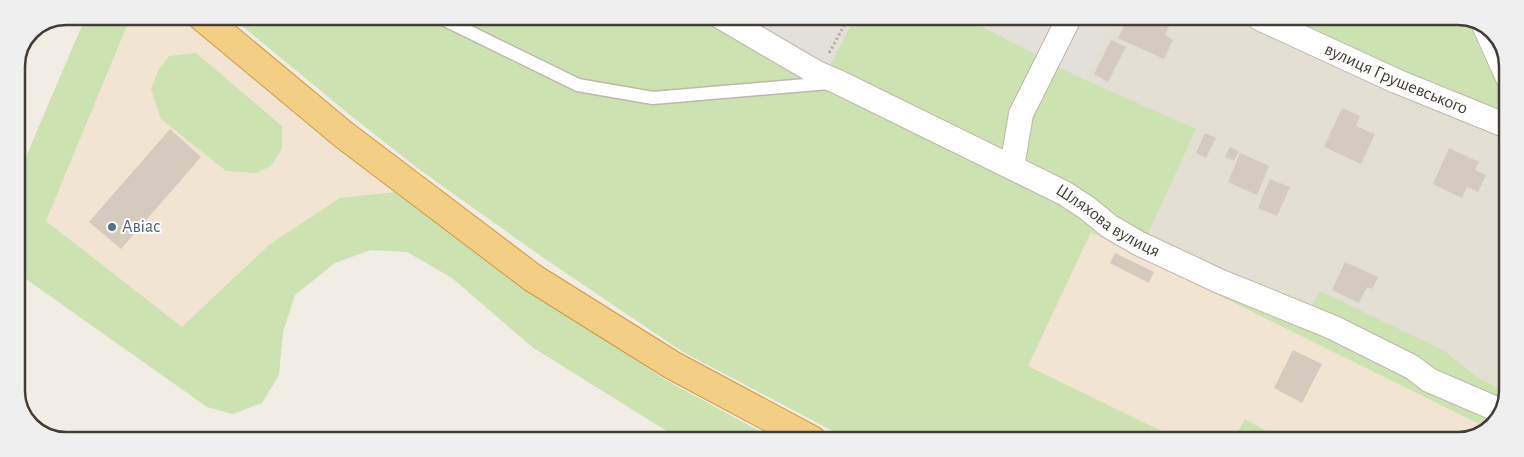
<svg xmlns="http://www.w3.org/2000/svg" width="1524" height="457" font-family="'Alegreya Sans',sans-serif">
  <style>
    .residential { fill: #e4dfd3 }
    .commercial { fill: #f1e4d1 }
    .industrial { fill: #e3dfda }
    .green { fill: #cce2b1 }
    .building { fill: #d4cbbe }
    .lines { fill: none; stroke-linecap: round; stroke-linejoin: round }
    .service-casing { stroke: #beb7ab; stroke-width: 15 }
    .minor-casing { stroke: #beb7ab; stroke-width: 26 }
    .trunk-casing { stroke: #cf9941; stroke-width: 30 }
    .path { stroke: #bcb09b; stroke-width: 3; stroke-dasharray: 2.5 2.5; stroke-linecap: butt }
    .service { stroke: #fff; stroke-width: 12 }
    .minor { stroke: #fff; stroke-width: 24 }
    .trunk { stroke: #f3cf85; stroke-width: 28 }
    .service-dot { fill: #5c6f8a; stroke: #fff; stroke-width: 2 }
    .labels { text-anchor: middle; dominant-baseline: central; stroke-width: 4; stroke-linejoin: round; paint-order: stroke }
    .street-label { font-size: 18px; fill: #433d35; stroke: #fff }
    .service-label { font-size: 18px; fill: #4e5e75; stroke: #fff; text-anchor: start }
    .rim { fill: none; stroke: #433d35; stroke-width: 2.5 }
  </style>
  <rect width="100%" height="100%" fill="#f1ede5"/>
  <!-- residential -->
  <path class="residential" d="M1114,18H1251L1507,130L1506,392L1477,377L1445,351L1320,292L1310,309L1145,240L1083,79Z"/>
  <!-- commercial -->
  <path class="commercial" d="M131,16H181L394,192L340,198L270,244L183,328L46,221Z
    M1091,231L1489,429L1459,441H1284L1245,419L1233,440H1180L1027,366Z"/>
  <!-- industrial -->
  <path class="industrial" d="M726,17H855L827,71Z
    M964,17L1114,18L1083,79Z"/>
  <!-- green -->
  <path class="green" d="M86,16H131L46,221L182,327L270,244L340,198L394,192L525,285L664,379L776,440H681L532,347L452,278L407,252L371,250L335,263L295,295L283,332L279,375L262,403L233,414L207,407L16,272V180Z
    M230,16L708,17L747,40L1498,416L1489,429L1091,232L1028,366L1180,440H850L683,352L545,259L420,170L350,115Z
    M855,17H964L1083,79L1196,129L1145,240L827,71Z
    M1267,18H1471L1475,21L1507,91V123Z
    M196,53L282,126V149L271,166L256,173L226,171L161,119L151,89L159,69L169,56Z
    M1320,291L1445,351L1477,377L1506,392V403L1459,385L1310,309Z
    M1245,419L1284,441L1233,440Z"/>
  <!-- building -->
  <path class="building" d="M1128,18H1156L1170,24L1165,35L1173,40L1164,59L1118,38Z
    M1111,40L1126,47L1108,82L1094,74Z
    M1342,108L1360,116L1356,126L1375,134L1361,164L1324,147Z
    M170,129L201,157L121,249L89,222Z
    M1205,133L1216,138L1206,158L1196,153Z
    M1230,147L1239,151L1234,161L1225,157Z
    M1449,148L1479,162L1475,170L1486,175L1478,192L1467,187L1462,198L1433,184Z
    M1240,153L1269,166L1257,195L1228,182Z
    M1270,179L1290,187L1277,216L1258,208Z
    M1115,253L1154,272L1149,283L1110,263Z
    M1345,262L1378,277L1372,289L1367,287L1359,303L1332,290Z
    M1293,350L1322,364L1302,403L1274,388Z"/>
  <g class="lines">
    <defs>
      <path id="service" d="M439,17L578,85L653,98L829,83"/>
      <g id="minor">
        <path id="s1" d="M721,17L817,73L838,82L1064,193L1087,208L1109,226L1138,243L1219,281L1332,327L1412,367L1429,380L1501,411"/>
        <path id="s2" d="M1259,18L1396,81L1507,126"/>
        <path d="M1485,27L1508,78"/>
        <path d="M1012,167L1021,114L1069,18"/>
      </g>
      <path id="trunk" d="M201,16L344,135L533,278L672,365L812,440"/>
    </defs>
    <!-- service casing -->
    <use href="#service" class="service-casing"/>
    <!-- minor casing -->
    <use href="#minor" class="minor-casing"/>
    <!-- trunk casing -->
    <use href="#trunk" class="trunk-casing"/>
    <!-- path -->
    <path class="path" d="M829,53L849,17"/>
    <!-- service -->
    <use href="#service" class="service"/>
    <!-- minor -->
    <use href="#minor" class="minor"/>
    <!-- trunk -->
    <use href="#trunk" class="trunk"/>
  </g>
  <!-- markers -->
  <circle class="service-dot" cx="112" cy="227" r="5"/>
  <g class="labels">
    <!-- street labels -->
    <g class="street-label">
      <text stroke="none"><textPath href="#s2" startOffset="150">вулиця Грушевського</textPath></text>
      <text stroke="none"><textPath href="#s1" startOffset="438">Шляхова вулиця</textPath></text>
    </g>
    <!-- service labels -->
    <g class="service-label">
      <text x="122" y="227">Авіас</text>
    </g>
  </g>
  <!-- crop -->
  <path d="M0 0H1524V457H0ZM66 25H1458A41 41 0 0 1 1499 66V391A41 41 0 0 1 1458 432H66A41 41 0 0 1 25 391V66A41 41 0 0 1 66 25Z" fill="#f0efef" fill-rule="evenodd"/>
  <path class="rim" d="M66 25H1458A41 41 0 0 1 1499 66V391A41 41 0 0 1 1458 432H66A41 41 0 0 1 25 391V66A41 41 0 0 1 66 25Z"/>
</svg>
